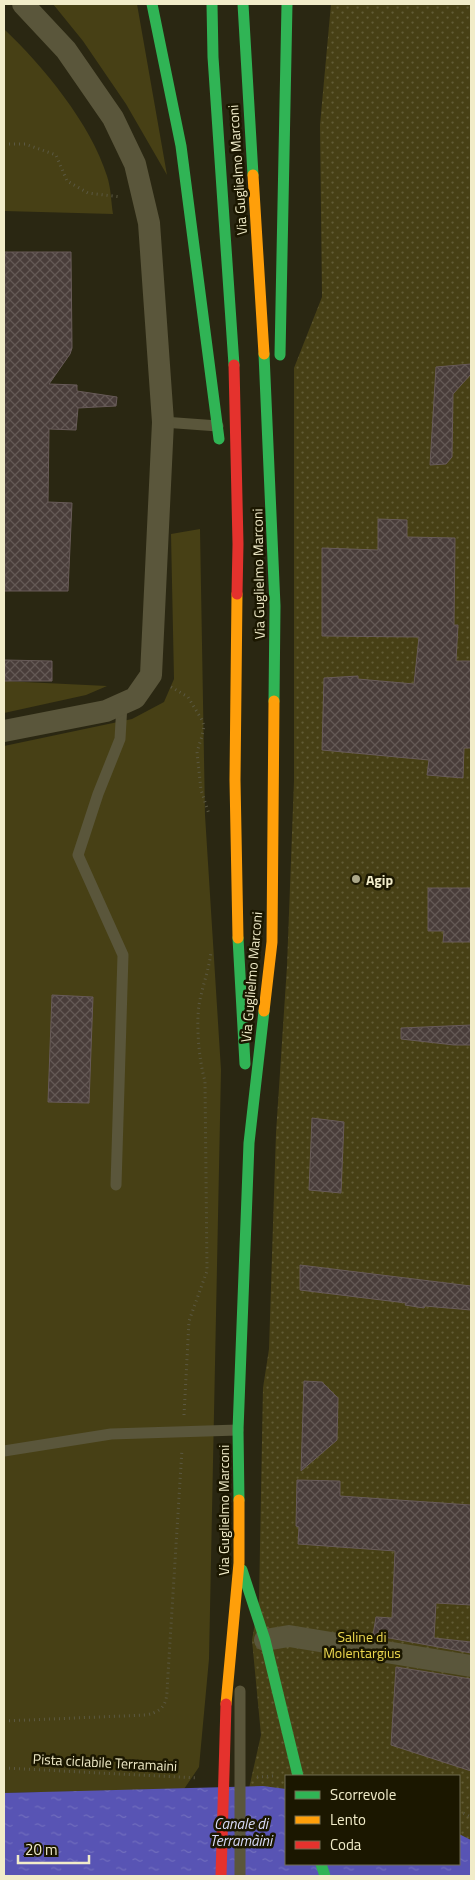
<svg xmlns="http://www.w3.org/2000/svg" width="475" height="1880" font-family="'Titillium Web',sans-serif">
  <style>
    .green { fill: #474015 }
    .park { fill: url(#park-dots); fill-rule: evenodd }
    .water { fill: url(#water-ripples) }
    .building { fill: url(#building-cross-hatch); stroke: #685b59 }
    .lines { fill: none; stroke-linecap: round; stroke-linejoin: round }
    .path { stroke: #5b5842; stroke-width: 3; stroke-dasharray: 1 4; stroke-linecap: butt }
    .lane { stroke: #5a563b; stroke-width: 11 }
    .street { stroke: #5a563b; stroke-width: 22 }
    .fast { stroke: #30b455; stroke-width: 11 }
    .slow { stroke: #ff9f0a; stroke-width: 11 }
    .jam { stroke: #e5322d; stroke-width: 11 }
    .poi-dot { fill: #aba789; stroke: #1b1700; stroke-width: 2 }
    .labels { text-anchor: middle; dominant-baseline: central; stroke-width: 5; stroke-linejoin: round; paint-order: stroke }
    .street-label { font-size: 14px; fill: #f1ecc9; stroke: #1b1700 }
    .poi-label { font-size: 14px; font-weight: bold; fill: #f1ecc9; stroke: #1b1700; text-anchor: start }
    .park-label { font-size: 14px; fill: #efda4f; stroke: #1b1700 }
    .water-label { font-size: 15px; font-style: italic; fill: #d9dcf9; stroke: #1b1700 }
  </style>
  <defs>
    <pattern id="park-dots" width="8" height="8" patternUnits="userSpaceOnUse" patternTransform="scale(1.25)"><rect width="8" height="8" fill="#474015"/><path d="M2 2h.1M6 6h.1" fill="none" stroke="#625c36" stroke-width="1.8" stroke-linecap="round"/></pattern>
    <pattern id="water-ripples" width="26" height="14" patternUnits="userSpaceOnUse" patternTransform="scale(1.25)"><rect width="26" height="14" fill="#5854b4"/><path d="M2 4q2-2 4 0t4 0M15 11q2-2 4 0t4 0" fill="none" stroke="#706dbd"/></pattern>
    <pattern id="building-cross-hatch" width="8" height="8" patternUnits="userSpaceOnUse" patternTransform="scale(1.25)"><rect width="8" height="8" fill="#493d3a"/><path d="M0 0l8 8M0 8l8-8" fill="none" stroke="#645955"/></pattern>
  </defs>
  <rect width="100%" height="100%" fill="#2a2712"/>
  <!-- green -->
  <path class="green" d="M53,4H137L167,175L126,104L83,41Z
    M4,29C43,66 91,124 107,176C111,188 111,201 113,214L4,211Z
    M200,529L205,815L221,1070L209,1659L199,1767L184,1789L4,1793V746L132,719L164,702L174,679L171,534Z
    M4,681L107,686L86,695L4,713Z"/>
  <!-- park -->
  <path class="park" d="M331,4H471V1876H244L243,1815L261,1735L252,1640L259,1600L263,1388L269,1349L276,1133L287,966L294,781V368L322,297L320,125ZM286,1776H459V1864H286Z"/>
  <!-- water -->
  <path class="water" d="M263,1786L286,1789V1864H459V1834L471,1840V1876H200L185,1875L4,1876V1793Z"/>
  <!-- building -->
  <path class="building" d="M4,252H71L72,348L70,354L49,384L77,385V391L117,397L116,406L78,408L76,430L49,429L48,502L72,503L68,591H4Z
    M471,364V374L453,394L452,457L446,464L430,465L436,367Z
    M378,519L407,520V537L455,538L454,625H458L456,661H471V748H464L463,778L427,775L429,760L322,750L324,678L358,676V679L414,684L419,637L322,636V548L378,550Z
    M4,660L52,661V681H4Z
    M428,888H471V942H443L444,931H428Z
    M52,995L93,997L89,1103L48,1102Z
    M471,1025V1045H454L401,1039V1028Z
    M312,1118L344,1122L341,1193L309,1190Z
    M300,1265L471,1286V1310L425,1306L424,1308L405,1305L406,1303L300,1290Z
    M304,1381L322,1382L338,1398L337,1440L301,1471Z
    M297,1480L340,1481V1496L471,1505V1605L436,1603L434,1638L471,1642V1653L373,1635L376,1617L392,1618L395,1551L298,1544L299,1527L296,1526Z
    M396,1667L471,1679V1771L391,1745Z"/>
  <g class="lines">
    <!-- path -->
    <path class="path" d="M4,144H25L56,155L67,181L88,193L121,197
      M171,687L188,697L202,720L204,726L202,736L197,752L201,790L209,814
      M184,1415L189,1321L207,1271L205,1081C199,1061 196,1025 199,1005C202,987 209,970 211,952
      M4,1721L146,1715C171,1710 166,1695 168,1674L182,1449
      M4,1768L198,1778
      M257,1777L273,1776
      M459,1811L471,1817"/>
    <!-- lane -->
    <path class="lane" d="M163,422L218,426
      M116,1185L123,955L78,855L98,794L120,739L122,704
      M4,1451L111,1434L238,1430
      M240,1691V1876"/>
    <!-- street -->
    <path class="street" d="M4,731L106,711L135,698L151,675L163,422L149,223L135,164L113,118L66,50L23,4
      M265,1640L289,1636L471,1666"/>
    <!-- fast -->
    <path class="fast" d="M152,4L181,146L219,439
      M212,4L213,57L234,365
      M243,4L253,175
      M264,354L275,606L274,701
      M280,355L287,4
      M238,938L245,1064
      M239,1500L238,1430L249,1143L264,1011
      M242,1570L265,1640L298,1776
      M321,1864L325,1876"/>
    <!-- slow -->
    <path class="slow" d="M253,175L264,354
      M237,594L235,780L238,938
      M264,1011L272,942L274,701
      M226,1704L239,1563V1500"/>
    <!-- jam -->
    <path class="jam" d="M234,365L238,544L237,594
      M221,1876L226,1704"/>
  </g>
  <!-- markers -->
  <circle class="poi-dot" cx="356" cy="879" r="5"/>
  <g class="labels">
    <!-- street labels -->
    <g class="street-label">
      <text transform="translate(237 170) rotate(-94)">Via Guglielmo Marconi</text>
      <text transform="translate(258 574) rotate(-91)">Via Guglielmo Marconi</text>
      <text transform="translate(251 977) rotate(-85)">Via Guglielmo Marconi</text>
      <text transform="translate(223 1510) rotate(-90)">Via Guglielmo Marconi</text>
      <text transform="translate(105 1762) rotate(3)">Pista ciclabile Terramaini</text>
    </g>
    <!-- poi labels -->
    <g class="poi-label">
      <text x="366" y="879">Agip</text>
    </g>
    <!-- park labels -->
    <g class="park-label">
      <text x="362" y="1636">Saline di<tspan x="362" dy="16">Molentargius</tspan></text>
    </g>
    <!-- water labels -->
    <g class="water-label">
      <text x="241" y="1823">Canale di<tspan x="241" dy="17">Terramàini</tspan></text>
    </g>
  </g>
  <!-- border -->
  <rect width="475" height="1880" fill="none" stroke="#f1ecc9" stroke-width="10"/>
  <!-- legend -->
  <rect x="285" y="1775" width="175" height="90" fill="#1b1700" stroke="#716c50"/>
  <rect x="295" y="1791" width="25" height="8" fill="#30b455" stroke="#716c50"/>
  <text x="330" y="1800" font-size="15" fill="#f1ecc9">Scorrevole</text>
  <rect x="295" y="1816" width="25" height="8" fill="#ff9f0a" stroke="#716c50"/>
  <text x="330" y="1825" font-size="15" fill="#f1ecc9">Lento</text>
  <rect x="295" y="1841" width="25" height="8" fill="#e5322d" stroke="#716c50"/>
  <text x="330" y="1850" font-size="15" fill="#f1ecc9">Coda</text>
  <!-- scale -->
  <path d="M18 1855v8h71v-8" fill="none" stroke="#f1ecc9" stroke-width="2.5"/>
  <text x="25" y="1855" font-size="15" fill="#f1ecc9" stroke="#1b1700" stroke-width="4" paint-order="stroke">20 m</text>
</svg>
